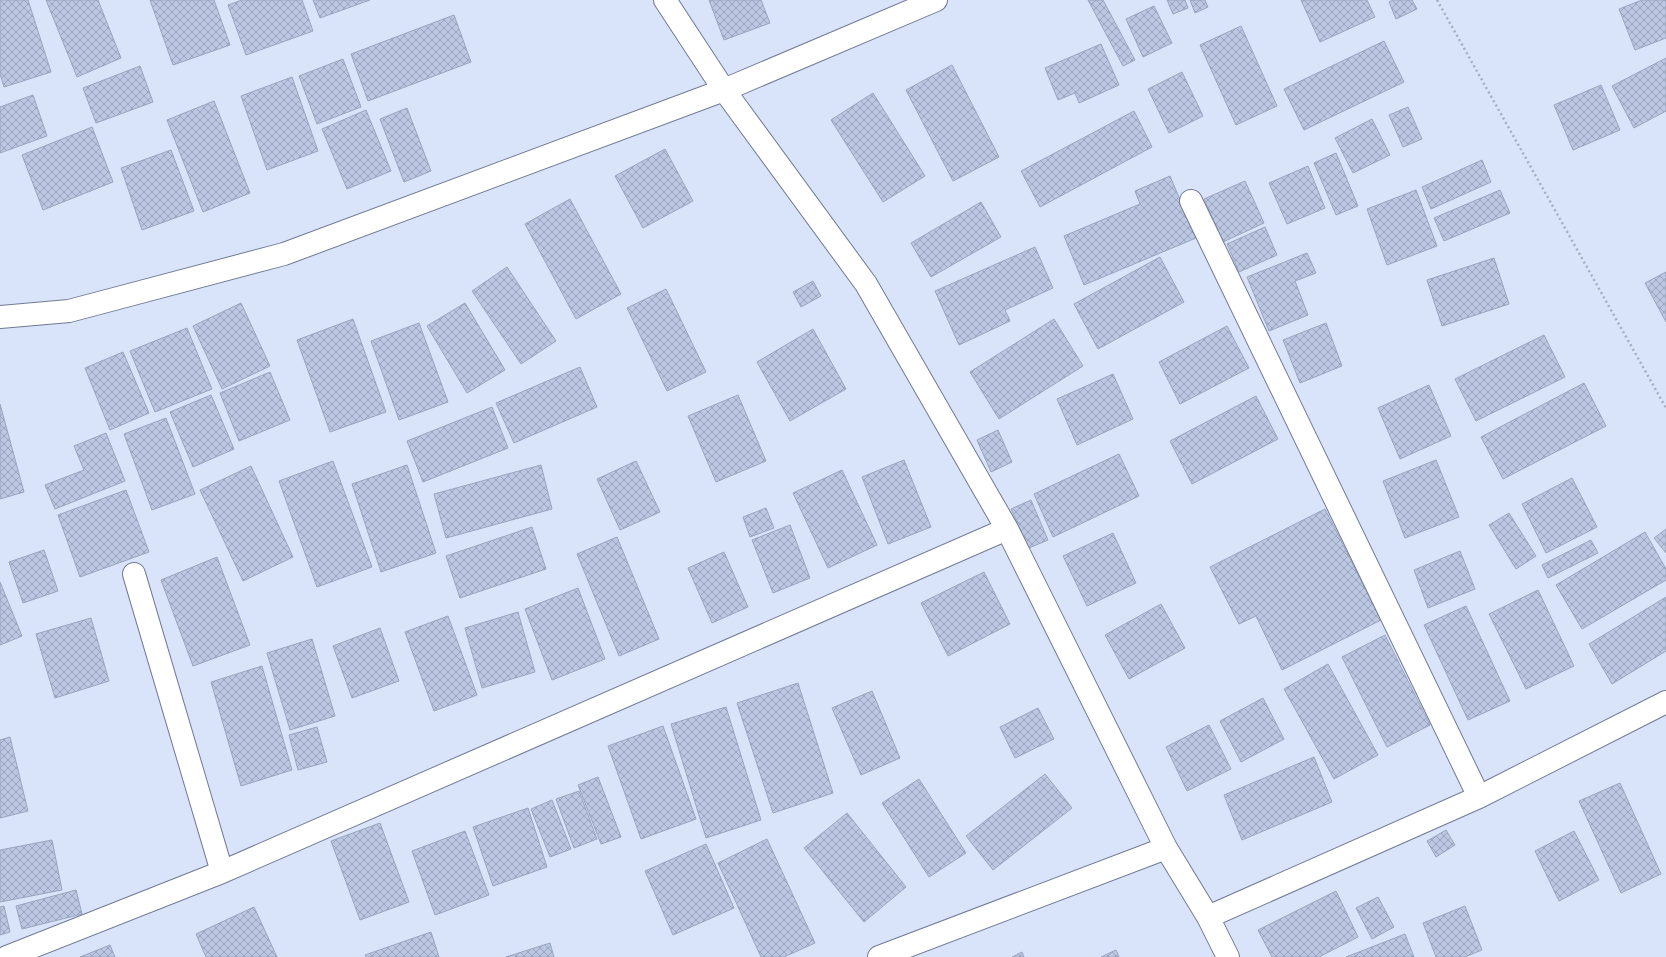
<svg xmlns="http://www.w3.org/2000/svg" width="1666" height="957" font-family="'Zilla Slab',serif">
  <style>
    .building { fill: url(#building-cross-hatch); stroke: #99a5c0 }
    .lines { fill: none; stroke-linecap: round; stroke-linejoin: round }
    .street-casing { stroke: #707b94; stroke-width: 24 }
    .path { stroke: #a5adc1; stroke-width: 2.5; stroke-dasharray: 2 3; stroke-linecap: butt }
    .street { stroke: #fff; stroke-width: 22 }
  </style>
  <defs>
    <pattern id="building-cross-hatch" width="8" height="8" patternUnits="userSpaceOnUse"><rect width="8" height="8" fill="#bbc7e3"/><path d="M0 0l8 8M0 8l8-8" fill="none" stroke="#99a3ba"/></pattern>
  </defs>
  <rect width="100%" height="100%" fill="#d9e3fa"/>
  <!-- building -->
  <path class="building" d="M0,0H28L51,72L4,87L0,74Z
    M46,0H98L121,58L77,77Z
    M150,0H214L230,45L173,65Z
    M242,0H302L313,31L246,55L228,5Z
    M313,0H370L320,18Z
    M709,0H761L770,23L724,40Z
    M1088,0H1103L1135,60L1123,66Z
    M1167,0H1185L1188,8L1173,14Z
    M1190,0H1205L1208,7L1195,13Z
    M1301,0H1367L1375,17L1320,42Z
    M1393,0H1412L1417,9L1396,19L1389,2Z
    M1642,0H1666V38L1635,50L1619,9Z
    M1154,6L1172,43L1143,57L1126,19Z
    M454,15L471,62L368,101L351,54Z
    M1241,26L1277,106L1236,125L1200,45Z
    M1384,41L1404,82L1304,130L1284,89Z
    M1101,44L1119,85L1079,103L1075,93L1058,100L1045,68Z
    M1666,58V111L1634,128L1612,86Z
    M343,59L361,107L317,124L299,76Z
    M952,65L999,157L953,181L906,90Z
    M140,66L153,102L96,123L83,88Z
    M1182,72L1203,116L1169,133L1148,89Z
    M292,77L318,151L267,170L241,96Z
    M1601,85L1620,130L1573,150L1554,105Z
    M873,93L925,176L883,202L831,120Z
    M33,95L47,136L0,153V107Z
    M214,101L250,193L203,212L167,120Z
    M1408,107L1422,139L1403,147L1389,115Z
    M407,108L431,171L404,182L380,119Z
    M366,110L391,171L347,189L322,129Z
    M1134,111L1152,147L1040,207L1021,171Z
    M1372,119L1390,155L1353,173L1335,138Z
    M92,127L113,182L43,210L22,155Z
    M665,149L693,201L643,228L615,176Z
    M171,150L194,211L142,230L121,168Z
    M1336,153L1358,206L1336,215L1314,163Z
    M1482,160L1491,182L1431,209L1422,187Z
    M1308,166L1325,208L1287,224L1269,183Z
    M1170,176L1196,238L1084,285L1064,236L1140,204L1135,191Z
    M1245,181L1264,223L1223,242L1204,199Z
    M1416,190L1437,246L1387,265L1367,209Z
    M1500,190L1510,213L1444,241L1434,218Z
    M570,199L621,294L576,319L525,224Z
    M981,202L1001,237L931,277L911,243Z
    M1265,227L1277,255L1239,272L1227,244Z
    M1035,247L1053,288L1005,310L1010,321L959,345L935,291Z
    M1307,253L1316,273L1295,281L1308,315L1269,331L1247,277Z
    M1160,257L1184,302L1098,349L1074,304Z
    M1494,258L1509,304L1442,326L1427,280Z
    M507,267L556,341L521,364L472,291Z
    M1666,272V322L1645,283Z
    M813,281L821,296L801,307L793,292Z
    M666,289L706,372L667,391L627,308Z
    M241,303L270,366L222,389L193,326Z
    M465,303L505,370L467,393L427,326Z
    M353,319L386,412L330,432L297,340Z
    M1054,319L1083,366L999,419L970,372Z
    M419,323L448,402L399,420L371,341Z
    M1326,323L1342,366L1300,383L1283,340Z
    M1227,326L1249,368L1180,404L1159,362Z
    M187,328L212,389L155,412L130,351Z
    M813,329L846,389L790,421L757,362Z
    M1544,335L1565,377L1476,421L1455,379Z
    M123,352L149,413L110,430L85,368Z
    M580,367L597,407L514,443L496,403Z
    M270,372L290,420L239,441L220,393Z
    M1113,374L1133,419L1077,445L1057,399Z
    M1584,383L1606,426L1503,479L1481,437Z
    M1429,385L1451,436L1400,459L1378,408Z
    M211,395L234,449L193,467L170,412Z
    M738,395L766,461L716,482L688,416Z
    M1256,396L1278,439L1192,484L1170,441Z
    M0,404L24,492L0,499Z
    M492,407L508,448L423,482L407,441Z
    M166,418L195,494L152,510L124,434Z
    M998,430L1012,462L991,472L977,440Z
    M106,433L125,481L55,509L45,485L84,470L74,446Z
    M1119,454L1139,496L1053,537L1034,494Z
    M904,460L931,527L888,544L862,477Z
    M1436,460L1459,517L1405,538L1383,481Z
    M333,461L372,567L317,587L279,481Z
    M636,461L660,512L620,530L597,479Z
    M407,465L436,553L381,572L352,484Z
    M541,465L552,509L446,538L434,494Z
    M251,466L293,557L243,581L200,490Z
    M842,470L877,545L828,568L793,493Z
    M1572,478L1597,527L1546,553L1522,504Z
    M126,490L149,552L80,577L58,515Z
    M1031,500L1048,540L1029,548L1011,509Z
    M766,508L774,528L750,537L743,517Z
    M1325,509L1381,620L1282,670L1256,616L1239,624L1210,567Z
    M1509,513L1536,556L1516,569L1489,525Z
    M790,525L810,578L773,593L752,540Z
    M532,527L546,569L460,598L446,556Z
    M1666,529V553L1654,538Z
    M1645,532L1666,569V580L1582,629L1556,585Z
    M1113,533L1136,583L1087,606L1063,556Z
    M617,537L659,639L619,656L577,554Z
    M1591,540L1598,553L1548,578L1542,565Z
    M44,550L58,591L23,603L9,562Z
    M1460,551L1475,589L1428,608L1414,570Z
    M724,552L748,607L712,623L688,568Z
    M217,557L250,645L193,666L161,580Z
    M984,572L1010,624L948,656L921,603Z
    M0,582L22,636L0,645Z
    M578,588L605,659L552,680L525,609Z
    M1538,590L1574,666L1526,689L1489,614Z
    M1666,597V651L1612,684L1589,644Z
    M1161,604L1185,648L1129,679L1105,635Z
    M1466,606L1510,701L1468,720L1424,625Z
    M518,612L535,672L482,688L465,628Z
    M448,616L477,695L434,711L405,632Z
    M91,618L109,681L55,698L36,634Z
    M380,628L399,681L352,698L333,646Z
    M1385,635L1430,725L1387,747L1342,657Z
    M312,639L335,716L290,730L267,653Z
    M1328,664L1378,755L1334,779L1284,689Z
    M262,666L292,770L241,786L211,682Z
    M798,683L833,793L773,813L737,703Z
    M872,691L900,758L861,775L832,708Z
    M1263,698L1284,739L1241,762L1220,721Z
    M726,707L761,820L706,838L671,724Z
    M1038,708L1054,739L1015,758L1000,727Z
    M1209,725L1231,769L1187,791L1166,747Z
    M663,726L696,819L641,839L608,746Z
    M317,727L327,762L298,770L289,735Z
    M10,737L28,811L0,818V740Z
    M1314,757L1332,802L1242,840L1224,795Z
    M1045,774L1072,808L993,870L966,836Z
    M598,777L621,837L601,844L578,785Z
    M919,779L966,853L929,877L882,803Z
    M1620,783L1661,874L1621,893L1579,801Z
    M579,791L597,839L574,848L556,799Z
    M552,800L571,849L550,857L531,809Z
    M528,808L547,867L493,886L473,827Z
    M847,813L906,887L864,922L804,848Z
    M380,823L409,902L360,920L331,841Z
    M1446,830L1455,845L1436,857L1427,841Z
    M465,831L489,895L435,915L412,851Z
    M1574,831L1599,880L1559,901L1535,851Z
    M767,839L815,943L784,957H761L718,863Z
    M52,840L62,890L0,902V850Z
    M706,844L734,908L673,935L645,871Z
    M76,890L82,914L22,929L16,906Z
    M1336,891L1358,937L1319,957H1272L1258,930Z
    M1378,897L1394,927L1372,939L1356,908Z
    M4,906L10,932L0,935V907Z
    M1465,906L1482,950L1465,957H1436L1423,923Z
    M254,907L277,957H206L196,934Z
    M431,932L439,957H366L365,955Z
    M1405,934L1414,957H1346Z
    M550,943L554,957H506Z
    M110,945L115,957H80Z
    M1116,950L1119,957H1101Z
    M1022,952L1024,957H1012Z"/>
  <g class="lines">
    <defs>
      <path id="street" d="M665,0L724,90L866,284L1007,529L1166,848L1208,917L1228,957
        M1191,201L1479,797
        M0,317L69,311L284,254L724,90L936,0
        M134,574L222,872
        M1208,917L1479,797L1666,702
        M7,957L222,872L1007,529
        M879,957L1166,848"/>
    </defs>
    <!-- street casing -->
    <use href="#street" class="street-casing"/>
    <!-- path -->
    <path class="path" d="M1437,0L1666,408"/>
    <!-- street -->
    <use href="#street" class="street"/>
  </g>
</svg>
